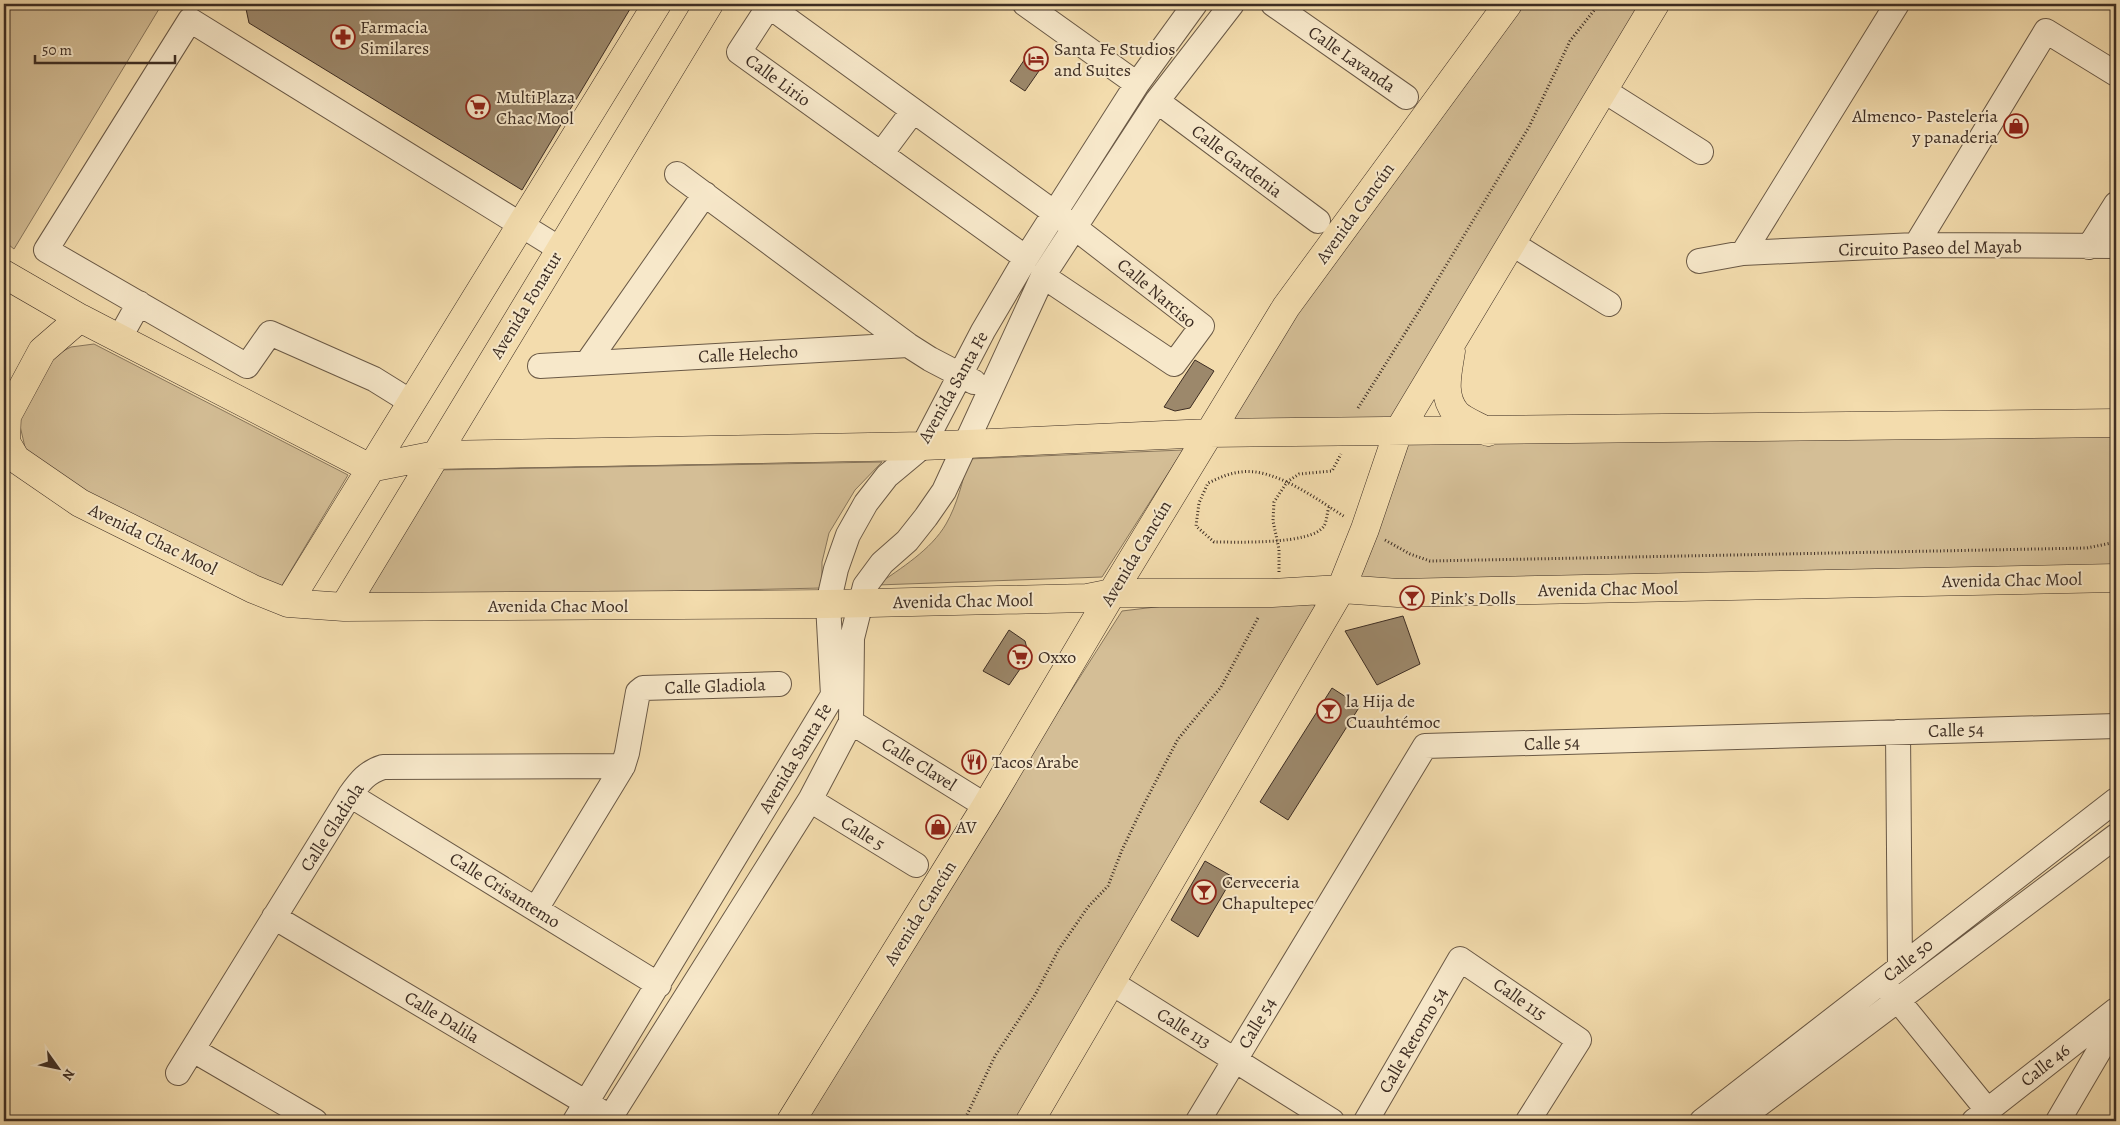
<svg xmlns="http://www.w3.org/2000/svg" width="2120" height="1125" viewBox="0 0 2120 1125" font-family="Alegreya,serif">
	<rect width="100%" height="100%" fill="#f3dcad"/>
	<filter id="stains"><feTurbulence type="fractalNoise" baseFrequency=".004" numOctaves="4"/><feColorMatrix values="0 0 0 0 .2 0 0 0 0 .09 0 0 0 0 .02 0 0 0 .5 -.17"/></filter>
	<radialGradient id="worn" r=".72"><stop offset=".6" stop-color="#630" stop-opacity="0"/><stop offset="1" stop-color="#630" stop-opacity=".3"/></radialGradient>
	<path fill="#d4be96" stroke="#88765c" d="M 4,4 L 162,4 L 14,249 L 4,241 Z
		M 1508,4 L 1655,4 L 1392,425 L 1232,420 L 1337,237 Z
		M 94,344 L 348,475 L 281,587 L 89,498 L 27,456 L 18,417 L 49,358 L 71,347 Z
		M 2116,424 L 2116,576 L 1359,583 L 1365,529 L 1403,440 Z
		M 1183,450 L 1102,577 L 877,585 C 901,568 931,550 946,524 C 957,505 963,481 968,459 Z
		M 882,462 L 855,490 L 829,533 L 822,562 L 822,588 L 375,598 L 366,588 L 436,470 Z
		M 1272,593 L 1318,606 L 1016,1121 L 797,1121 L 1122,611 Z"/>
	<path fill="#9c886b" stroke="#3d2d23" d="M 245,4 L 633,4 L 522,190 L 249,23 Z
		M 1033,47 L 1048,58 L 1025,91 L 1010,81 Z
		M 1195,360 L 1214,371 L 1190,408 L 1175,411 L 1164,407 Z
		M 1403,616 L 1420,664 L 1377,685 L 1345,631 Z
		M 1009,630 L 1025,641 L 1029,656 L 1009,685 L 983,671 Z
		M 1332,688 L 1360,706 L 1288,820 L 1260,802 Z
		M 1205,861 L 1233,877 L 1198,937 L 1171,920 Z"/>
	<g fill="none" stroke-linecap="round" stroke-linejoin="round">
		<g stroke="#6a5946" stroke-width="26">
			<path id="minor" d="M 1025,4 L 1137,84
				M 1273,4 L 1406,97
				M 1603,90 L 1701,152
				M 1157,101 L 1318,221
				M 881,154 L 913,111
				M 677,174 L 908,345 L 930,359 L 974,382
				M 1511,243 L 1609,304
				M 1916,245 L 2046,31 L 2116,74
				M 2089,247 L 2116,204
				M 1743,253 L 1897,4
				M 1026,258 L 739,52 L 769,6 L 1074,227 L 1202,326 L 1174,364 L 1043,276
				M 1699,261 L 1743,253 L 1916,245 L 2116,246
				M 119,339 L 139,303
				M 587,363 L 705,194
				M 540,366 L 908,345
				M 411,402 L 374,379 L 270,333 L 247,366 L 46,250 L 190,20 L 560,249
				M 851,722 L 986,806
				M 1898,732 L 1900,967
				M 350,795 L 659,985
				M 810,800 L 916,865
				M 536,909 L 623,766 L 627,753 L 638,692 L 643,688 L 779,684
				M 274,917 L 600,1111
				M 1112,983 L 1332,1121
				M 1888,988 L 1988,1111
				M 193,1050 L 315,1121
				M 178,1073 L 350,795 C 360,781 367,772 383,767 L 623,766
				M 575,1121 L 833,695 L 828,604 L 836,569 L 848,535 L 866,503 L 887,476 L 923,446 L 983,331 L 1026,258 L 1137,84 L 1195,4
				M 608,1121 L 810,800 L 851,722 L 852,638 L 865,586 L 882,563 L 907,541 L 926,517 L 944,491 L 1043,276 L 1157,101 L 1232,4
				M 1198,1121 L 1425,746 L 2116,726
				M 1366,1121 L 1460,959 L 1579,1040 L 1528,1121
				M 1702,1121 L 2116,800
				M 1737,1121 L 2116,836
				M 1974,1121 L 2116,1010
				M 2058,1121 L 2116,1022"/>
		</g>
		<g stroke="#3d2d23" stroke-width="29">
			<path id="major" d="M 4,274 L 80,318 L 370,468 L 436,455 L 923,446 L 1209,433 L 2116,423
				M 80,318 L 42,351 L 7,416 L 6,442 L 16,459 L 80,503 L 253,589 L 288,603 L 344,607 L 828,604 L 1087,598 L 1112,593 L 1272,593 L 1341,589 L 1398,593 L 2116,578
				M 1451,351 C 1448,372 1441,395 1456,413 C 1463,421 1479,426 1488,432
				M 288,603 L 657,4
				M 344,607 L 709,4
				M 791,1121 L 986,806 L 1112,593 L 1286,307 L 1508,4
				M 1030,1121 L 1341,589 L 1365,529 L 1398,432 L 1655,4"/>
		</g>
		<path stroke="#3d2d23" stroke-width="3" stroke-dasharray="1 2.5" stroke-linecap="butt" d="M 1358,408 L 1417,314 L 1529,127 L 1570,41 L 1599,4
			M 1329,507 C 1327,512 1327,521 1324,526 C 1312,545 1237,542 1214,542 L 1196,526 L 1199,503 L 1208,483 C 1219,478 1229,473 1241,472 C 1274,467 1318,500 1345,517
			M 1385,540 L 1410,554 L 1430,561 L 2087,548 L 2116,542
			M 1279,572 L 1279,549 L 1273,521 L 1274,502 L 1287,482 L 1299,474 L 1332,471 L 1341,454
			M 964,1121 L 995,1056 L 1035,995 L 1059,949 L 1088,907 L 1108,886 L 1122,850 L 1144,804 L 1178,739 L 1221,687 L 1259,616"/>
		<use href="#minor" stroke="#f7e8ca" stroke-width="24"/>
		<use href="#major" stroke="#f3dcad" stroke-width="28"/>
	</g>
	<defs>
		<g id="pharmacy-ring" transform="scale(1.25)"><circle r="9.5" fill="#f7e8ca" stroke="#8f2418" stroke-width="1.5"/><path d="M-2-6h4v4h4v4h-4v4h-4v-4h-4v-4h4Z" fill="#8f2418"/></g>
		<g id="hotel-ring" transform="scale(1.25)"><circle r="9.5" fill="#f7e8ca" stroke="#8f2418" stroke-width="1.5"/><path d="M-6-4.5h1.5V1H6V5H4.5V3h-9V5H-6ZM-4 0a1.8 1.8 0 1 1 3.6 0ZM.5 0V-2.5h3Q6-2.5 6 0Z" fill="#8f2418"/></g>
		<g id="supermarket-ring" transform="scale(1.25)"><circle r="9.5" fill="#f7e8ca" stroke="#8f2418" stroke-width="1.5"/><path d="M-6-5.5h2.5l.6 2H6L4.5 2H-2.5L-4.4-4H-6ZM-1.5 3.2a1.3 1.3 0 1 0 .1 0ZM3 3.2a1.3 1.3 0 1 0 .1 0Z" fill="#8f2418"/></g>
		<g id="shop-ring" transform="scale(1.25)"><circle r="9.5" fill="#f7e8ca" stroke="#8f2418" stroke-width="1.5"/><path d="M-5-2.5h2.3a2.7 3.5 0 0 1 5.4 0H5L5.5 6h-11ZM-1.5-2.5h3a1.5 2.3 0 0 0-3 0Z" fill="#8f2418"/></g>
		<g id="bar-ring" transform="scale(1.25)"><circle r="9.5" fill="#f7e8ca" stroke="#8f2418" stroke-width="1.5"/><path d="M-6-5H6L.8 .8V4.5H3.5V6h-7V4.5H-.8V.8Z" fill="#8f2418"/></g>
		<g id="restaurant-ring" transform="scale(1.25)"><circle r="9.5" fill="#f7e8ca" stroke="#8f2418" stroke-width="1.5"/><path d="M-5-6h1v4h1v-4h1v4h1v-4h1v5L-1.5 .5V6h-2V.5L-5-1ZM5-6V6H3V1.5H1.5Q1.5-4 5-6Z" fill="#8f2418"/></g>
	</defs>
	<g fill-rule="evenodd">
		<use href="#pharmacy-ring" x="343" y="37"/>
		<use href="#hotel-ring" x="1036" y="59"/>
		<use href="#supermarket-ring" x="478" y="107"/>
		<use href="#shop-ring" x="2016" y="126"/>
		<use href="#bar-ring" x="1412" y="598"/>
		<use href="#supermarket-ring" x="1020" y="657"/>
		<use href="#bar-ring" x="1329" y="711"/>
		<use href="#restaurant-ring" x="974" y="762"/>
		<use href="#shop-ring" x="938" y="827"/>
		<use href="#bar-ring" x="1204" y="892"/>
	</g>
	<g text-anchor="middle" stroke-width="4" stroke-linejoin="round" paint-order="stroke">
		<g font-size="18" fill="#3d2d23" stroke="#f7e8ca" text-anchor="start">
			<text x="360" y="33">Farmacia<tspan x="360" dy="21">Similares</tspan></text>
			<text x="1054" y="55">Santa Fe Studios<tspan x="1054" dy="21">and Suites</tspan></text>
			<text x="496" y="103">MultiPlaza<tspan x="496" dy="21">Chac Mool</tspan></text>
			<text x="1998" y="122" text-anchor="end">Almenco- Pasteleria<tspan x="1998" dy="21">y panaderia</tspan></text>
			<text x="1430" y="604">Pink’s Dolls</text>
			<text x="1038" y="663">Oxxo</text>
			<text x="1346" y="707">la Hija de<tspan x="1346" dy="21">Cuauhtémoc</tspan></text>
			<text x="992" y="768">Tacos Arabe</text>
			<text x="956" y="833">AV</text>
			<text x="1222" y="888">Cerveceria<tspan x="1222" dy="21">Chapultepec</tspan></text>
		</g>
		<g font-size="18" fill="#3d2d23" stroke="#f7e8ca">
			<text transform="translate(1352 59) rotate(35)" y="6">Calle Lavanda</text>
			<text transform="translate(778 80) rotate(36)" y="6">Calle Lirio</text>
			<text transform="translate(1237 161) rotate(37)" y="6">Calle Gardenia</text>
			<text transform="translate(1355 213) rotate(-54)" y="6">Avenida Cancún</text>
			<text transform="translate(1930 248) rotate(-1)" y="6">Circuito Paseo del Mayab</text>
			<text transform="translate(1157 293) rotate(40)" y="6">Calle Narciso</text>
			<text transform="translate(526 305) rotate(-59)" y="6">Avenida Fonatur</text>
			<text transform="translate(748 354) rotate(-3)" y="6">Calle Helecho</text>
			<text transform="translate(953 387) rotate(-61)" y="6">Avenida Santa Fe</text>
			<text transform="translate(153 539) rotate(26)" y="6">Avenida Chac Mool</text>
			<text transform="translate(1136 553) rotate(-59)" y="6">Avenida Cancún</text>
			<text transform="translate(2012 580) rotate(-1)" y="6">Avenida Chac Mool</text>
			<text transform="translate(1608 589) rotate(-1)" y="6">Avenida Chac Mool</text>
			<text transform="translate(963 601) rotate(-1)" y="6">Avenida Chac Mool</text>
			<text x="558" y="612">Avenida Chac Mool</text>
			<text transform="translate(715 686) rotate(-2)" y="6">Calle Gladiola</text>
			<text transform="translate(1956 730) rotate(-2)" y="6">Calle 54</text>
			<text transform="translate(1552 743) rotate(-2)" y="6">Calle 54</text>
			<text transform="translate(795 758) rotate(-59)" y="6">Avenida Santa Fe</text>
			<text transform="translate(919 764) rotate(32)" y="6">Calle Clavel</text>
			<text transform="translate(332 827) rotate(-57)" y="6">Calle Gladiola</text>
			<text transform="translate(863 833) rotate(32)" y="6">Calle 5</text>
			<text transform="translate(505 890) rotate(32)" y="6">Calle Crisantemo</text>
			<text transform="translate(920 913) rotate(-58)" y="6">Avenida Cancún</text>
			<text transform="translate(1908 960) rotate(-38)" y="6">Calle 50</text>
			<text transform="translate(1520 999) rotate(35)" y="6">Calle 115</text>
			<text transform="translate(442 1017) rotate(31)" y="6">Calle Dalila</text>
			<text transform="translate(1257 1023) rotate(-59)" y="6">Calle 54</text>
			<text transform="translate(1184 1028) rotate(32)" y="6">Calle 113</text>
			<text transform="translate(1413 1040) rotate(-60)" y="6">Calle Retorno 54</text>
			<text transform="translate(2045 1065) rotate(-38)" y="6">Calle 46</text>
		</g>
	</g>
	<rect width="2120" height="1125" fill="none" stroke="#f3dcad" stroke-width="20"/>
	<rect x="5" y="5" width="2110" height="1115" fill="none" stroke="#3d2d23" stroke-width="2.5"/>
	<rect x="10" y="10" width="2100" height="1105" fill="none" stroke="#3d2d23"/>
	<g transform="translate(58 1068) rotate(123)" stroke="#f7e8ca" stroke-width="4" paint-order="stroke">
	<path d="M0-4L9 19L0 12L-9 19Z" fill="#3d2d23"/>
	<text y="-8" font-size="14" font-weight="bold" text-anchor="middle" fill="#3d2d23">N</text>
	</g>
	<path d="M35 55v8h140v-8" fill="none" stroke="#3d2d23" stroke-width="2.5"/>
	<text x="42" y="55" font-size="15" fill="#3d2d23" stroke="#f7e8ca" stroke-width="4" paint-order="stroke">50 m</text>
	<rect width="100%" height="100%" filter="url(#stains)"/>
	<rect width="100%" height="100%" fill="url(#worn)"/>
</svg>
